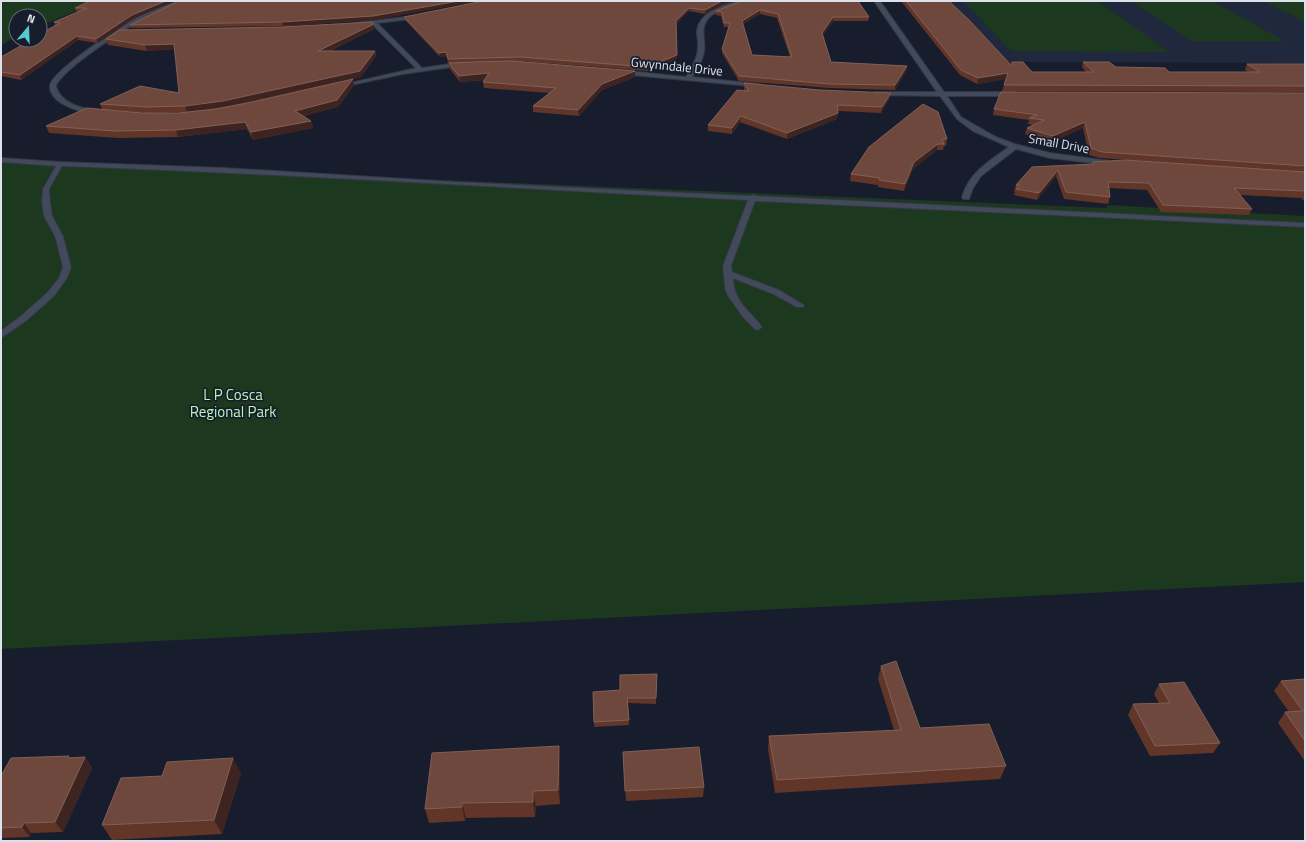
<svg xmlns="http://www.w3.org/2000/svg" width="1306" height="842" viewBox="0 0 1306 842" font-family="'Titillium Web',sans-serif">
	<rect width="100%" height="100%" fill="#171d2c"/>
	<path fill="#1f283c" d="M 949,1 L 1263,1 L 1305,22 L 1305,63 L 1007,62 Z"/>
	<path fill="#1c391f" d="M 1,1 L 101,1 L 40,26 L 40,16 L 16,16 L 16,36 L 1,46 Z
		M 963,1 L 1098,1 L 1169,52 L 1011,51 Z
		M 1131,1 L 1212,1 L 1285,41 L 1192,41 Z
		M 1263,1 L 1305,1 L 1305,22 Z
		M 1,158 L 345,176 L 1107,208 L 1107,205 L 1305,216 L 1305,582 L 1,649 Z"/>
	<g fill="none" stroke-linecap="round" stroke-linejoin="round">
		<g stroke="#333743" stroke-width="2">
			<path id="service" d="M 1,158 L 60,162 L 224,168 L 456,182 L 750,196 L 753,195 L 756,196 L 1305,223 L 1305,227 L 755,201 L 731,266 L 732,272 L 779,290 L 804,305 L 803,307 L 797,307 L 773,294 L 733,278 C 734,303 749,309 762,327 L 758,330 L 755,329 L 743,317 L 728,296 L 725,288 L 723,266 L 748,200 C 520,189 291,174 62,166 L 49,189 L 50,202 L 52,216 L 63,236 L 71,267 L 67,278 L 54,296 L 27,320 L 1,338 L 1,331 L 21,316 L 48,292 L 59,278 L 63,267 L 55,236 L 44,216 L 42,202 L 43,189 L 56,166 L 1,162 Z"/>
		</g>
		<g stroke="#333743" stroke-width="2">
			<path id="minor" d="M 178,1 L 186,1 C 175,8 160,11 149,16 C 130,25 62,69 56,86 C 61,106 86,108 102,112 L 102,114 C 91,116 71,109 61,103 C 56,100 49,93 50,86 C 51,71 123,25 138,17 C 151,10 165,6 178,1 Z
				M 738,1 L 747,1 C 736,7 723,8 712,15 C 698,26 706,37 704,52 C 702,62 697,70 692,77 L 759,84 L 761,85 L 761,87 L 620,74 L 617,72 L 620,70 L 686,77 C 693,66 699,56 698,42 C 698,38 696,34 697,30 C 700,12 723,5 738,1 Z
				M 874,1 L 880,1 L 944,92 L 1015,92 L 1018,94 L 1015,96 L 947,96 L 961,117 L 996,137 L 1015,144 L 1050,153 L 1110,161 L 1114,163 L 1110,165 L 1050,158 L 1016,149 L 981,176 L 973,188 L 969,199 L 963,199 L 962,197 C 969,173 989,161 1009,147 L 973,131 L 957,119 L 940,96 L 873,95 L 872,94 L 875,92 L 937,92 Z
				M 422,15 L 420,18 L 377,23 L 422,68 L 464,62 L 466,63 L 466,65 L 403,74 L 337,88 L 337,86 L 416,68 L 372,24 L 357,26 L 355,23 Z"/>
		</g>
		<use href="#service" fill="#41495a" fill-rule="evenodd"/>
		<use href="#minor" fill="#41495a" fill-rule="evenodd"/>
	</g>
	<path fill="#613628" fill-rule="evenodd" d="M 90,1 L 175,1 L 133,19 L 98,43 L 78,40 L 21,80 L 1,76 L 1,57 L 55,26 L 54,22 L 79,12 L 76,11 L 75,8 Z
		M 483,1 L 738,1 L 724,4 L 705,14 L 689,11 L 676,24 L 677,59 L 648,71 L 520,61 L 514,62 L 635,71 L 635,77 L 602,90 L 579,116 L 533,112 L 533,106 L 549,93 L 484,88 L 483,82 L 485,80 L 460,82 L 450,69 L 449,63 L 458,63 L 448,63 L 447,57 L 440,57 L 405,20 L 404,17 Z
		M 742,1 L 869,17 L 868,21 L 833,21 L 823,35 L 831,62 L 907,66 L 906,71 L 895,90 L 829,88 L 739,81 L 722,53 L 722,49 L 729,27 L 724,27 L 721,16 L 716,15 L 716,11 ZM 760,14 L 777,18 L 790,57 L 752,55 L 743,24 Z
		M 901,1 L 949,1 L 1011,65 L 1032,72 L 1086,72 L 1082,67 L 1083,62 L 1116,67 L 1169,72 L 1248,72 L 1245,70 L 1247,64 L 1305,64 L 1305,92 L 1002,91 L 1006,79 L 977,84 L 960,75 Z
		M 374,20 L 283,26 L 131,28 L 130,25 Z
		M 374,29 L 330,51 L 375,51 L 376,56 L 361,77 L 227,107 L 354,85 L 338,107 L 304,116 L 311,121 L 313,128 L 253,140 L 247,129 L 178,137 L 118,138 L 49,133 L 46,126 L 102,109 L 100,104 L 179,93 L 175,49 L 147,51 L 108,45 L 106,39 ZM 109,110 L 148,113 L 142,113 ZM 185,112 L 179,113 L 148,113 Z
		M 744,83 L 890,98 L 881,113 L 838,111 L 837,119 L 787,139 L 740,122 L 732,134 L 708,131 L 708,125 L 745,91 L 744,89 Z
		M 1305,93 L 1305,200 L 1303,200 L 1301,198 L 1240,195 L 1252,209 L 1249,215 L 1161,212 L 1147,190 L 1109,188 L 1110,197 L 1108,204 L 1064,199 L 1056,176 L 1037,200 L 1014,195 L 1015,192 L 1014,191 L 1016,185 L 1032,167 L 1093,164 L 1093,162 L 1158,162 L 1100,158 L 1089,155 L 1083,128 L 1052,142 L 1025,134 L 1027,128 L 1033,125 L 1028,124 L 1029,120 L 993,115 L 994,109 Z
		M 923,104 L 947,139 L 946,146 L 944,146 L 943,150 L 937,150 L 913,169 L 904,191 L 878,187 L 878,185 L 850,181 L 851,174 Z
		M 881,666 L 920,728 L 1006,766 L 1000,779 L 775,793 L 768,749 L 769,736 L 894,730 L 878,679 Z
		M 657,674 L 656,704 L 628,703 L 629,725 L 594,727 L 593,692 L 620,690 Z
		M 1305,679 L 1305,760 L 1304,760 L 1278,723 L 1285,712 L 1289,712 L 1274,691 L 1281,681 Z
		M 1159,684 L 1220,743 L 1213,753 L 1150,756 L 1128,715 L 1133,704 L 1159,703 L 1154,694 Z
		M 623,752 L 704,787 L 703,797 L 626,801 Z
		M 85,757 L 92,768 L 63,832 L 31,833 L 30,837 L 1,838 L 1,776 L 70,758 Z
		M 560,761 L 560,804 L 536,806 L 535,817 L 466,818 L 465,821 L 429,823 L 425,809 Z
		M 241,773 L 222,834 L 112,840 L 102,825 L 162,776 Z"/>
	<path fill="#3e2421" d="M 166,1 L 175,1 L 133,19 L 98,43 L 96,39 L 132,15 Z
		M 459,1 L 480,1 L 374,20 L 283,26 L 282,22 Z
		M 722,1 L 738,1 L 724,4 L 705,14 L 705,10 Z
		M 689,8 L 689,11 L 676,24 L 676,21 Z
		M 760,10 L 760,14 L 741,25 L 742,21 Z
		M 833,17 L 833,21 L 822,37 L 822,33 Z
		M 374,24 L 374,29 L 319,56 L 318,51 Z
		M 77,36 L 78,40 L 21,80 L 20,75 Z
		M 174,44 L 176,49 L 147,51 L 145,45 Z
		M 375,51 L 376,56 L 361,77 L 225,107 L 187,112 L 185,106 Z
		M 446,52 L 447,57 L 440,57 L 439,53 Z
		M 677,55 L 677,59 L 648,71 L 648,67 Z
		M 907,66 L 906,71 L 895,90 L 895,85 Z
		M 635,71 L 635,77 L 602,90 L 579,116 L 578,110 L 602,84 Z
		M 489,73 L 490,79 L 460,82 L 459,76 Z
		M 1008,73 L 1007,79 L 977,84 L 978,78 Z
		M 353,79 L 354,85 L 338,107 L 297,118 L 295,111 Z
		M 891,93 L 890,98 L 881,113 L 882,107 Z
		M 838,113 L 837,119 L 787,139 L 787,133 Z
		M 741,116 L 740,122 L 732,134 L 732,128 Z
		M 311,121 L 313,128 L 253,140 L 251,132 Z
		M 245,122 L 247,129 L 178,137 L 176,130 Z
		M 1085,122 L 1083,128 L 1052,142 L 1053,136 Z
		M 938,144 L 937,150 L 913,169 L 904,191 L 905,184 L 914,162 Z
		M 1058,170 L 1056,176 L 1037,200 L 1039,193 Z
		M 559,746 L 560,761 L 560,804 L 558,790 Z
		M 85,757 L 92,768 L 63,832 L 55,822 Z
		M 233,758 L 241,773 L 222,834 L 214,820 Z
		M 533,791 L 536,806 L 535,817 L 533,802 Z
		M 462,803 L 466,818 L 465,821 L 462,807 Z
		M 24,823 L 31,833 L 30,837 L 22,827 Z"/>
	<path fill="#6e483d" stroke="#806058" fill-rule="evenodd" d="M 90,1 L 166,1 L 132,15 L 96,39 L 77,36 L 20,75 L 1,72 L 1,57 L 31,40 L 40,40 L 40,34 L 60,23 L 54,22 L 87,8 L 75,8 Z
		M 179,1 L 459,1 L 373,16 L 282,22 L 130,25 Z
		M 483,1 L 722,1 L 705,10 L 689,8 L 676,21 L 677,55 L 648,67 L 520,57 L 448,59 L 446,52 L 439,53 L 404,17 Z
		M 742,1 L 858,1 L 869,17 L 833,17 L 822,33 L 831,62 L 907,66 L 895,85 L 830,84 L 739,76 L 722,49 L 730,23 L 724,23 L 722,12 L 716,11 ZM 760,10 L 778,14 L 792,57 L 752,55 L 742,21 Z
		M 906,1 L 949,1 L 970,21 L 1011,65 L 1012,62 L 1023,62 L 1032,72 L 1094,72 L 1083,62 L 1109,62 L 1116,67 L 1165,68 L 1169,72 L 1260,72 L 1247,64 L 1305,64 L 1305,86 L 1004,85 L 1008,73 L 978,78 L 961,70 Z
		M 372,22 L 374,24 L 318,51 L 375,51 L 360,71 L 223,101 L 185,106 L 146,107 L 100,104 L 140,86 L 179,93 L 174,44 L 145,45 L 106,39 L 120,30 L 282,27 Z
		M 512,61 L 635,71 L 602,84 L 578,110 L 533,106 L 556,88 L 483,82 L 489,73 L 459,76 L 449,63 L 474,62 Z
		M 353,79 L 337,100 L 295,111 L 311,121 L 251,132 L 245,122 L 176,130 L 115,131 L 46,126 L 87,108 L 142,113 L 179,113 L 216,109 L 252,102 Z
		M 744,83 L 820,90 L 891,93 L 882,107 L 837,105 L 838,113 L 787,133 L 741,116 L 732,128 L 708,125 L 737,90 L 749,91 Z
		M 1001,92 L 1305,93 L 1305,166 L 1102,152 L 1091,148 L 1085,122 L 1053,136 L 1027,128 L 1044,120 L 1029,118 L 1037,115 L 994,109 Z
		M 923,104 L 938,112 L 947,139 L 942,139 L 944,144 L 938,144 L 914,162 L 905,184 L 879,180 L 880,178 L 851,174 L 869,147 Z
		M 1125,160 L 1305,172 L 1305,192 L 1304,191 L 1234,188 L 1252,209 L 1163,205 L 1149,183 L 1108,182 L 1110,197 L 1066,192 L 1058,170 L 1039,193 L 1016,189 L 1019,185 L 1016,185 L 1032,167 L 1094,164 L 1093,162 Z
		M 896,661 L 920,728 L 989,724 L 1006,766 L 777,780 L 769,736 L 901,730 L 881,666 Z
		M 657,674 L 656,698 L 627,698 L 629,720 L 594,722 L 593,692 L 620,690 L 620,675 Z
		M 1305,679 L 1305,741 L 1285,712 L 1303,711 L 1281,681 Z
		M 1184,682 L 1220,743 L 1155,746 L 1133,704 L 1170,703 L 1159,684 Z
		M 559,746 L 558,790 L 533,791 L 533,802 L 462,803 L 462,807 L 425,809 L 432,753 Z
		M 699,747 L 704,787 L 625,791 L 623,752 Z
		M 69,756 L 68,758 L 85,757 L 55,822 L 24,823 L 22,827 L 1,828 L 1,776 L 11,758 Z
		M 233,758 L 214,820 L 102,825 L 121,778 L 162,776 L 167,762 Z"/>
	<g text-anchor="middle" stroke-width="3.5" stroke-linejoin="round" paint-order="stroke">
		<g font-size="13" fill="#dce1eb" stroke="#171d2c">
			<text transform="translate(677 66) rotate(6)" y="5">Gwynndale Drive</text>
			<text transform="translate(1059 143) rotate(10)" y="5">Small Drive</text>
		</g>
		<g font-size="15" fill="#b6f5b8" stroke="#171d2c">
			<text x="233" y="400">L P Cosca<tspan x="233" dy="17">Regional Park</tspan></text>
		</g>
	</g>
	<rect width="1306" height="842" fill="none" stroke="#dce1eb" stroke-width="4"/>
	<g transform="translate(28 28) rotate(19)"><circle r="19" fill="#171d2c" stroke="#666b78"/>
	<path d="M0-3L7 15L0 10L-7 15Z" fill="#52cdcc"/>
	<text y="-6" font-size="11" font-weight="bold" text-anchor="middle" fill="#dce1eb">N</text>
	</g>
</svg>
